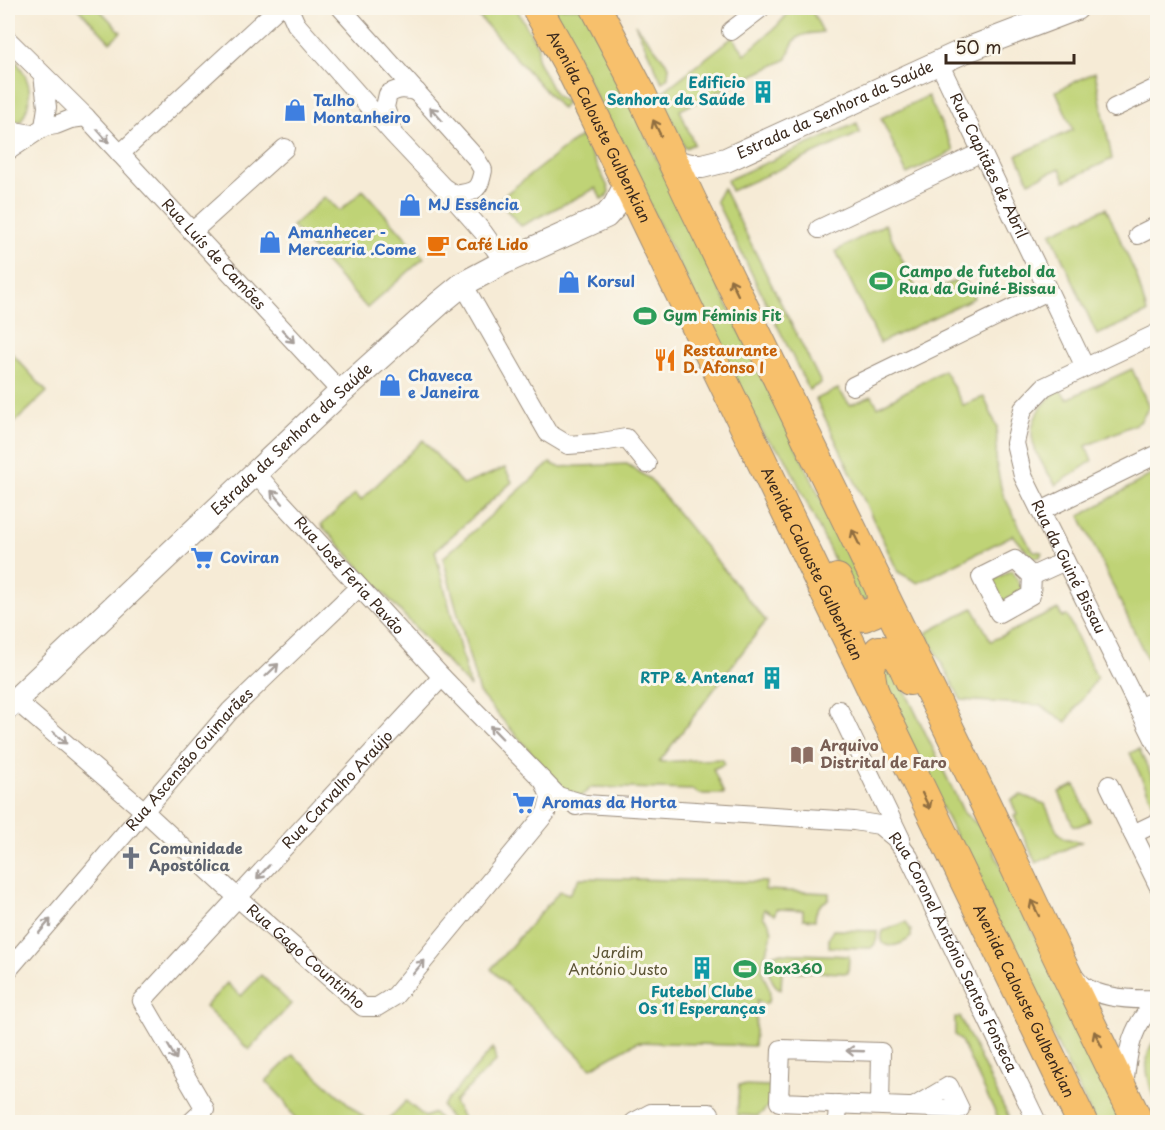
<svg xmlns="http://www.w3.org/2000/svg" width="1165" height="1130" viewBox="0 0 1165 1130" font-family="'Playpen Sans',sans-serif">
	<rect width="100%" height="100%" fill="#fbf7ec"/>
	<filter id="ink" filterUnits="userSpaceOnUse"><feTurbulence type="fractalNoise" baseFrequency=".0167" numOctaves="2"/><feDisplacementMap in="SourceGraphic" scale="12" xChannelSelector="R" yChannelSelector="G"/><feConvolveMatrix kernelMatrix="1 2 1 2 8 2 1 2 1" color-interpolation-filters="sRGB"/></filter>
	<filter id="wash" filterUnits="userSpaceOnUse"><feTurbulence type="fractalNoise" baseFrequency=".008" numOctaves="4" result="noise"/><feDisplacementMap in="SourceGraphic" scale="24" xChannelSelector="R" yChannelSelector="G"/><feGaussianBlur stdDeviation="1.35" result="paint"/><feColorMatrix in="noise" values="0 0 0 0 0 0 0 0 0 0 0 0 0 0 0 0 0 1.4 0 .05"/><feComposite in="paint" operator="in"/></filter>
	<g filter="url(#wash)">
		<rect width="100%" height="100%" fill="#f6ebd6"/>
		<path fill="#bfd376" stroke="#7d7e4a" stroke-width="1.5" d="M 78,8 L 98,8 L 121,32 L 110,42 Z
			M 474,8 L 516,8 L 538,47 L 537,59 L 556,96 L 567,102 L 562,109 L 472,9 Z
			M 552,8 L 584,8 L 869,598 L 862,601 L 851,595 L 784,455 L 764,436 Z
			M 793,8 L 816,8 L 812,11 L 823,32 C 798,35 794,34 787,59 L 680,110 L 694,144 L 685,148 L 660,94 L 733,37 L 745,54 L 777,26 Z
			M 635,24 L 669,66 L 668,77 L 662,82 Z
			M 8,53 C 29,73 37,94 21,121 L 12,121 L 8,119 Z
			M 1095,72 L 1112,159 L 1065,181 L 1060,168 L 1029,182 L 1017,155 L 1073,130 L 1056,91 Z
			M 928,96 L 954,151 L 907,174 L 881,118 Z
			M 857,123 L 860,133 L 731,191 L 727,180 Z
			M 582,136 L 608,187 L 609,192 L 606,197 L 601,199 L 596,188 L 521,226 L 498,200 L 575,140 Z
			M 723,188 L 821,383 L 809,390 L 716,201 Z
			M 363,190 L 424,258 L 367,308 L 292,226 L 325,197 L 340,211 Z
			M 1106,208 L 1137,277 L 1147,313 L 1097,335 L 1051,233 Z
			M 885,224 L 920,297 L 964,277 L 974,298 L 880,343 L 836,251 Z
			M 8,349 L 47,392 L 13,424 L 8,417 Z
			M 1132,369 L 1149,407 L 1140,422 L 1086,446 L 1092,461 L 1056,485 C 1029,445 1018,425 1059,389 L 1067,399 Z
			M 944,370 L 963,405 L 984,397 L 997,427 L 996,463 L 1002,492 L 1029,545 L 1034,551 L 1042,552 L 1040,557 L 1032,557 L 1013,535 L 918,583 L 898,572 L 816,399 L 838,389 L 850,405 L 872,396 L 878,407 Z
			M 423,440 L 463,485 L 505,468 L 512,482 L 435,551 L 470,687 L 321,525 L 355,494 L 361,500 Z
			M 550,463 L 559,467 L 627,464 L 650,479 L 766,621 L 659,762 L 722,759 L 725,764 L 713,769 L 724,794 L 699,794 L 693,790 L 592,787 L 581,796 L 564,790 L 479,693 L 443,558 Z
			M 1157,471 L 1157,680 L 1080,516 Z
			M 1012,570 L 1023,591 L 1002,602 L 991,581 Z
			M 973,608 L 991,641 L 1058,609 L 1062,617 L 1067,616 L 1097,678 L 1066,722 L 1040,705 L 961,700 L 926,633 Z
			M 883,664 L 896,672 L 964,813 L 983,829 L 1125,1122 L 1095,1122 L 880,680 Z
			M 1139,749 L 1157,788 L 1157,811 L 1130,753 Z
			M 1075,785 L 1090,821 L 1078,826 L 1074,826 L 1072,823 L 1059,792 Z
			M 1021,795 L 1045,804 L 1057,831 L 1064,838 L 1081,842 L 1036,863 L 1014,816 L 1017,815 L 1011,800 Z
			M 580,878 L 766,882 L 765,890 L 829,893 L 829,899 C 820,904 815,909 815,920 L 803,919 L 803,910 L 776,909 L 775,915 L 764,909 L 763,917 C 782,930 764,950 762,965 C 760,980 773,982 769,1001 L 765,1004 L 757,1000 L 754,1046 L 637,1042 L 591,1068 L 491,969 L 560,891 L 569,894 Z
			M 906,922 L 911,931 L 911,937 C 902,946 875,953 883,931 Z
			M 833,930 L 877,931 C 877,939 877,943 871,948 L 829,947 L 829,938 Z
			M 778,953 L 849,956 L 848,973 L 782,971 L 781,989 C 780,988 778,988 777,987 C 771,982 765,964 769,958 C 772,954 775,954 778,953 Z
			M 261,975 L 291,1004 L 249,1050 L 205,1007 L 227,983 L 241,996 Z
			M 960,1017 L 1011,1122 L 1000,1122 L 961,1041 L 955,1035 L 955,1018 Z
			M 1154,1041 L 1157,1050 L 1157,1098 L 1154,1099 C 1148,1080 1141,1059 1154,1041 Z
			M 493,1048 L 496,1061 L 454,1102 L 465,1122 L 452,1122 L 442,1106 Z
			M 293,1055 L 369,1122 L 297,1122 L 283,1099 L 266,1081 Z
			M 739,1085 L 771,1086 C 771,1101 770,1107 758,1116 L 737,1115 Z
			M 406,1101 L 425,1117 L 434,1113 L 442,1122 L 386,1122 Z"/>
	</g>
	<g filter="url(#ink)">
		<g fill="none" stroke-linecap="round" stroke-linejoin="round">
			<g stroke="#988a7a" stroke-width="20">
				<g id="minor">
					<path d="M 291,8 L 291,13 L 296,24 L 393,134 L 443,187 L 455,195 C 476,192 479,190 483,170 L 475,157 L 341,8"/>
					<path d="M 731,31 L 761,8"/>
					<path id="s1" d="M 8,40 L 86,117 L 341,392"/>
					<path id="s2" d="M 939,63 L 1085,367"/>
					<path d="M 43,75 L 47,107 L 44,127"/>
					<path d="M 1114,108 L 1158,87"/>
					<path d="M 392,129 L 385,107 L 388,94 C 399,88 405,88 417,92"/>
					<path d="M 8,130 L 32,134"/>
					<path d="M 8,151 L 44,127 L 56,125 L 71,119 L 86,117"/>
					<path d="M 120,154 L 278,8"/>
					<path d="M 446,190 L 483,232 L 504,262"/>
					<path d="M 819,229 L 982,152"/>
					<path d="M 192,232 L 285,148"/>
					<path d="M 1138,235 L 1158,225"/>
					<path d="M 463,284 L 548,433 L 568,445 L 596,443 L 626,438 L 647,464"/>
					<path id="s3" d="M 1158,333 L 1044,387 L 1023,409 L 1015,443 L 1023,476 L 1158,747"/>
					<path d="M 853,386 L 1048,291"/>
					<path id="s4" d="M 255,472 L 274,494 L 442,677"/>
					<path d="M 1041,511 L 1158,454"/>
					<path d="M 1032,576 L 1031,595 L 999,613 L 981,577 L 1015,560 L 1032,576 L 1065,561"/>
					<path id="s5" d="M 15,700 L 143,810 L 238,898 L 363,1007 L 377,1007 L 395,996 L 546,813 L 550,797 L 544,782"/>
					<path d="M 1138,708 L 1158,699"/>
					<path d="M 839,710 L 901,839"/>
					<path d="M 1109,785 L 1158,885"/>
					<path id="s6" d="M 576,806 L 585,804 L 854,821 L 879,825 L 895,838 L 909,857 L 1037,1122"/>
					<path d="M 1133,834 L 1158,822"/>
					<path id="s7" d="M 8,970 L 230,711 L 359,587"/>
					<path d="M 1073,975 C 1076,979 1079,983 1083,986 C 1103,999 1134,1000 1158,999"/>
					<path d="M 1124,1087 C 1128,1050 1130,1027 1158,1000"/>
					<path d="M 880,1106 L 881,1052 L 781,1049 L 779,1102 L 960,1109 L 949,1086 L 915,1106"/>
					<path id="s8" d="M 191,1122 L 205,1109 L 142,1001 L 442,677 L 558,796 L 585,804"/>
					<path d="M 634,1122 L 651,1113 L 710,1113"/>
					<path d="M 837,1122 L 838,1104"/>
				</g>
			</g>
			<g stroke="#988a7a" stroke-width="26">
				<g id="tertiary">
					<path id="s9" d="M 673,162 L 691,166 L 702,166 L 726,160 L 964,51 L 1076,8"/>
					<path id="s10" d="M 8,707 L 341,392 L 441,302 L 463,284 L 504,262 L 606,216 L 615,206 L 627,183"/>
				</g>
			</g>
			<g stroke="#988a7a" stroke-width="32">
				<g id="primary">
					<path id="s11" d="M 537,8 L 569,65 L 627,183 L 1082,1122"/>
					<path d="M 596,8 L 639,90 L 691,200 L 985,803 L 1060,961 L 1138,1122"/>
					<path d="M 837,579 L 852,611 L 864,616 C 880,609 884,609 881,591"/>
					<path d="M 873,691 C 870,673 866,666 879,651 C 901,650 902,664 910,680"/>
				</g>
			</g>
			<use href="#minor" stroke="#fff" stroke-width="18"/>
			<use href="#tertiary" stroke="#fff" stroke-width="24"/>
			<use href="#primary" stroke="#f7c06c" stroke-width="30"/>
		</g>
		<defs><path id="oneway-shaft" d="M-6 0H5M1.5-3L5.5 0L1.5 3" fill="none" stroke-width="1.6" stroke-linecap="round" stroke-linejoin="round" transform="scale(1.5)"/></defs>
		<g stroke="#a79f9a">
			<use href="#oneway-shaft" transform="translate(436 114) rotate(-132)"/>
			<use href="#oneway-shaft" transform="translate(103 136) rotate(48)"/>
			<use href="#oneway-shaft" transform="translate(288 336) rotate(47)"/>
			<use href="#oneway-shaft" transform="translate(277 497) rotate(-132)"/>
			<use href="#oneway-shaft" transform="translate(272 670) rotate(-44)"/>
			<use href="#oneway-shaft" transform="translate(496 732) rotate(-134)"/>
			<use href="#oneway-shaft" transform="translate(60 738) rotate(41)"/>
			<use href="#oneway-shaft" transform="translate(263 872) rotate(133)"/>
			<use href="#oneway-shaft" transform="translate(45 926) rotate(-50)"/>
			<use href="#oneway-shaft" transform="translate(419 967) rotate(-50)"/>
			<use href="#oneway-shaft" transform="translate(855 1051) rotate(-178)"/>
			<use href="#oneway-shaft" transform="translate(172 1052) rotate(60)"/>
		</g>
		<g stroke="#906e41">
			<use href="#oneway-shaft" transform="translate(657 128) rotate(-116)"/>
			<use href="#oneway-shaft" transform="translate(734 287) rotate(-116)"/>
			<use href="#oneway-shaft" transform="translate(856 538) rotate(-116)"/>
			<use href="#oneway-shaft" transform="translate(926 801) rotate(64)"/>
			<use href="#oneway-shaft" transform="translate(1035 908) rotate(-116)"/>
			<use href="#oneway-shaft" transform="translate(1098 1039) rotate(-116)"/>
		</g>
	</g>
	<defs>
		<g id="building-bare" transform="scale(1.8)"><path d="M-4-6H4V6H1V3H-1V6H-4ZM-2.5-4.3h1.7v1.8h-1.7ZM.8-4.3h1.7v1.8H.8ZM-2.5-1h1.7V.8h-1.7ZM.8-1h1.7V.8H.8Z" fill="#0f9aa8" stroke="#fbf7ec" stroke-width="2.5" paint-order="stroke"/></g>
		<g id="shop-bare" transform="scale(1.8)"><path d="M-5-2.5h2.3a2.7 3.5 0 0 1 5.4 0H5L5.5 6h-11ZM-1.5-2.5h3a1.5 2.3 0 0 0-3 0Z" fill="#3f7fe0" stroke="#fbf7ec" stroke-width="2.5" paint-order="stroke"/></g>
		<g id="cafe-bare" transform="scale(1.8)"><path d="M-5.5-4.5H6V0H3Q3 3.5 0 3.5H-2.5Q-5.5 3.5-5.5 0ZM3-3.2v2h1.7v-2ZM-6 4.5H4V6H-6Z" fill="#e8710a" stroke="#fbf7ec" stroke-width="2.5" paint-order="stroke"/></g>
		<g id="stadium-bare" transform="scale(1.8)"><path d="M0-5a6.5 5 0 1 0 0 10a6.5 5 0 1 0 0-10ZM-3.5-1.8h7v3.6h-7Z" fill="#2e9e5b" stroke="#fbf7ec" stroke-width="2.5" paint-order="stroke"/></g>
		<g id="restaurant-bare" transform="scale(1.8)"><path d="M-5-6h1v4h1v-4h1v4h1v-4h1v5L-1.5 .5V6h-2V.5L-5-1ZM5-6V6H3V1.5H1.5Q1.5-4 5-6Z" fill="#e8710a" stroke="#fbf7ec" stroke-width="2.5" paint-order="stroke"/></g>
		<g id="supermarket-bare" transform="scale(1.8)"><path d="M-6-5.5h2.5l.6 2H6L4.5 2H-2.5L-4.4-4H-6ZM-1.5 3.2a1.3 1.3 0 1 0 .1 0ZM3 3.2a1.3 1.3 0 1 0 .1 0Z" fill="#3f7fe0" stroke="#fbf7ec" stroke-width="2.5" paint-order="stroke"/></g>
		<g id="library-bare" transform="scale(1.8)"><path d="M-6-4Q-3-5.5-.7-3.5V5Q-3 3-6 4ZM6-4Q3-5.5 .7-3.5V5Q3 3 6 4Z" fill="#8d6e63" stroke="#fbf7ec" stroke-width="2.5" paint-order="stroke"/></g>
		<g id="church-bare" transform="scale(1.8)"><path d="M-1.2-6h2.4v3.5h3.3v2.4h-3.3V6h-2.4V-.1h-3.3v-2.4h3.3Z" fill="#6b7280" stroke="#fbf7ec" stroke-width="2.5" paint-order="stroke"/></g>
	</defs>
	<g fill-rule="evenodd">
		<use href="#building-bare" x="763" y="92"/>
		<use href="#shop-bare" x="295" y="110"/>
		<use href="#shop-bare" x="410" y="205"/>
		<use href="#shop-bare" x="270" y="242"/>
		<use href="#cafe-bare" x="438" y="245"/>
		<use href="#stadium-bare" x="881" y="281"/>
		<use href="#shop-bare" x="569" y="282"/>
		<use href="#stadium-bare" x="645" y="316"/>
		<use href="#restaurant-bare" x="665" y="360"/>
		<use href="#shop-bare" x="390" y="385"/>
		<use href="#supermarket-bare" x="202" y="558"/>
		<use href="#building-bare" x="772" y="678"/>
		<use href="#library-bare" x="802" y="755"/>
		<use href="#supermarket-bare" x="524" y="803"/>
		<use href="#church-bare" x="131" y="858"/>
		<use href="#building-bare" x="702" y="968"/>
		<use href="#stadium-bare" x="745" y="969"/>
	</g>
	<g text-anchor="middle" stroke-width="6" stroke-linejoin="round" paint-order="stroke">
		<g font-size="15" font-weight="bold" fill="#0d838f" stroke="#fbf7ec" text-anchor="end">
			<text x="745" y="88">Edificio<tspan x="745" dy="17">Senhora da Saúde</tspan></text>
			<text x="754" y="683">RTP &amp; Antena1</text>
			<text x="702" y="997" text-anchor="middle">Futebol Clube<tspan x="702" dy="17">Os 11 Esperanças</tspan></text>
		</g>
		<g font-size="15" font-weight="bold" fill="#366cbe" stroke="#fbf7ec" text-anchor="start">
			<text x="313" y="106">Talho<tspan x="313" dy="17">Montanheiro</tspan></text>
			<text x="428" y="210">MJ Essência</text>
			<text x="288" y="238">Amanhecer -<tspan x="288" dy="17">Mercearia .Come</tspan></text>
			<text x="587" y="287">Korsul</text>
			<text x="408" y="381">Chaveca<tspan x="408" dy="17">e Janeira</tspan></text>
			<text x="220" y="563">Coviran</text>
			<text x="542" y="808">Aromas da Horta</text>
		</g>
		<g font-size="15" fill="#3b2a1e" stroke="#fbf7ec">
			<text dy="5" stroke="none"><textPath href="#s9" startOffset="174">Estrada da Senhora da Saúde</textPath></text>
			<text dy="5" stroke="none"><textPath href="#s11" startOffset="134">Avenida Calouste Gulbenkian</textPath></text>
			<text dy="5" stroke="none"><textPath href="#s2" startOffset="114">Rua Capitães de Abril</textPath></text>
			<text dy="5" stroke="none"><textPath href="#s1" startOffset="297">Rua Luís de Camões</textPath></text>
			<text dy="5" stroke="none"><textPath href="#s10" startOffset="390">Estrada da Senhora da Saúde</textPath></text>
			<text dy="5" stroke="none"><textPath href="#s11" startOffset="620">Avenida Calouste Gulbenkian</textPath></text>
			<text dy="5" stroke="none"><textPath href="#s3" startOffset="327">Rua da Guiné Bissau</textPath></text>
			<text dy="5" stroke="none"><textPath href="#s4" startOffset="140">Rua José Feria Pavão</textPath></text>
			<text dy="5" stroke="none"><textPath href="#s7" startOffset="278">Rua Ascensão Guimarães</textPath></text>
			<text dy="5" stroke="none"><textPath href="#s8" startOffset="432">Rua Carvalho Araújo</textPath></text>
			<text dy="5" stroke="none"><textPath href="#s6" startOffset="453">Rua Coronel António Santos Fonseca</textPath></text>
			<text dy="5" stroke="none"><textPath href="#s5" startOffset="388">Rua Gago Countinho</textPath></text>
			<text dy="5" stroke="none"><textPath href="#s11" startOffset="1106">Avenida Calouste Gulbenkian</textPath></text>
		</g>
		<g font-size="15" font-weight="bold" fill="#c56008" stroke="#fbf7ec" text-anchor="start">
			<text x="456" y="250">Café Lido</text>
			<text x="683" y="356">Restaurante<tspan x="683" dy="17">D. Afonso I</tspan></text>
		</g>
		<g font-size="15" font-weight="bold" fill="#27864d" stroke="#fbf7ec" text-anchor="start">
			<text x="899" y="277">Campo de futebol da<tspan x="899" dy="17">Rua da Guiné-Bissau</tspan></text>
			<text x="663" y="321">Gym Féminis Fit</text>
			<text x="763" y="974">Box360</text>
		</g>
		<g font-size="15" font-weight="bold" fill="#785e54" stroke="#fbf7ec" text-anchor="start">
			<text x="820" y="751">Arquivo<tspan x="820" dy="17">Distrital de Faro</tspan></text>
		</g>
		<g font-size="15" font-weight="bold" fill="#5b616d" stroke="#fbf7ec" text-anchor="start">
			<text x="149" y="854">Comunidade<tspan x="149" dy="17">Apostólica</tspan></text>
		</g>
		<g font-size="15" fill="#5c5434" stroke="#fbf7ec">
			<text x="618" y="958">Jardim<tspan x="618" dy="17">António Justo</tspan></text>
		</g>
	</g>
	<rect width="1165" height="1130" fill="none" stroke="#fbf7ec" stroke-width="30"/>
	<path d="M946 54v9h128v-9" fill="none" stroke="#3b2a1e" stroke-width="3"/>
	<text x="955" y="54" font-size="18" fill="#3b2a1e" stroke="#fbf7ec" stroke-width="4.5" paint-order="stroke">50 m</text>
</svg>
